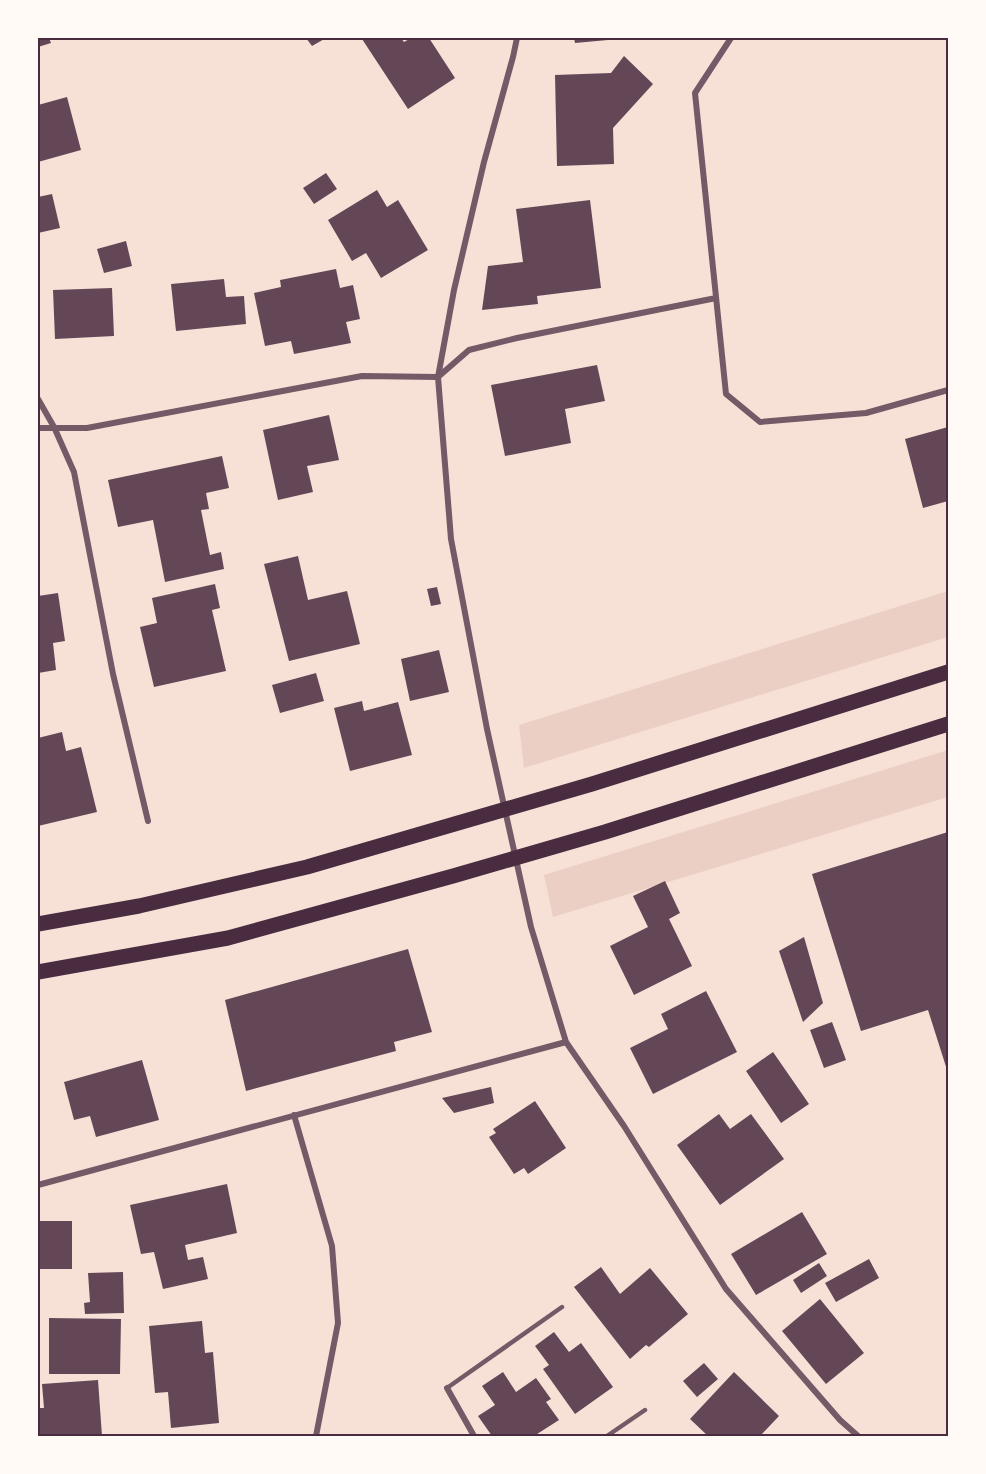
<svg xmlns="http://www.w3.org/2000/svg" width="986" height="1474" viewBox="0 0 986 1474" font-family="Inter,sans-serif">
	<rect width="100%" height="100%" fill="#f7e1d7"/>
	<path fill="#ebcfc5" d="M 948,591 L 948,637 L 524,768 L 519,725 Z
		M 948,750 L 948,797 L 553,917 L 544,875 Z"/>
	<path fill="#644757" d="M 38,38 L 49,38 L 51,43 L 38,47 Z
		M 306,38 L 326,38 L 312,46 Z
		M 364,38 L 401,38 L 404,42 L 411,38 L 429,38 L 455,78 L 408,109 L 362,39 Z
		M 574,38 L 608,38 L 608,40 L 575,43 Z
		M 624,56 L 653,84 L 613,128 L 614,164 L 557,166 L 555,75 L 611,73 Z
		M 67,97 L 81,150 L 38,162 L 38,105 Z
		M 326,173 L 337,189 L 314,204 L 303,188 Z
		M 377,190 L 387,207 L 398,200 L 428,250 L 381,278 L 366,253 L 352,261 L 328,220 Z
		M 52,194 L 60,228 L 38,233 L 38,197 Z
		M 590,200 L 601,288 L 537,296 L 538,304 L 482,310 L 488,266 L 523,262 L 516,209 Z
		M 126,241 L 132,266 L 104,273 L 97,249 Z
		M 336,269 L 340,288 L 353,285 L 360,319 L 346,322 L 351,343 L 294,354 L 291,341 L 265,346 L 254,293 L 281,287 L 280,280 Z
		M 224,279 L 226,297 L 244,296 L 246,324 L 176,331 L 171,284 Z
		M 112,288 L 114,336 L 55,339 L 53,290 Z
		M 597,365 L 605,401 L 565,409 L 571,443 L 505,456 L 491,385 Z
		M 329,415 L 339,460 L 307,466 L 313,492 L 278,500 L 263,430 Z
		M 948,427 L 948,501 L 923,508 L 905,439 Z
		M 222,456 L 229,488 L 206,493 L 209,509 L 201,510 L 210,555 L 221,552 L 224,569 L 165,582 L 153,520 L 118,527 L 108,480 Z
		M 298,556 L 308,600 L 347,591 L 360,644 L 289,661 L 264,564 Z
		M 215,584 L 220,608 L 212,610 L 226,671 L 154,687 L 140,627 L 157,623 L 152,598 Z
		M 437,587 L 441,604 L 431,606 L 427,589 Z
		M 58,593 L 65,641 L 53,643 L 56,670 L 38,673 L 38,596 Z
		M 439,650 L 449,692 L 410,701 L 401,659 Z
		M 316,673 L 324,701 L 280,713 L 272,685 Z
		M 362,701 L 364,711 L 398,702 L 412,755 L 350,771 L 334,708 Z
		M 62,732 L 66,751 L 81,747 L 97,812 L 38,826 L 38,738 Z
		M 948,832 L 948,1073 L 928,1010 L 861,1031 L 812,874 Z
		M 665,881 L 680,913 L 669,919 L 692,966 L 634,995 L 610,946 L 648,927 L 633,896 Z
		M 804,937 L 823,1003 L 803,1022 L 779,951 Z
		M 408,949 L 432,1032 L 394,1042 L 396,1051 L 246,1091 L 225,1000 Z
		M 706,991 L 737,1052 L 653,1094 L 630,1048 L 668,1029 L 661,1014 Z
		M 832,1022 L 846,1060 L 824,1068 L 810,1030 Z
		M 773,1052 L 809,1104 L 781,1123 L 746,1071 Z
		M 142,1060 L 159,1120 L 96,1137 L 90,1116 L 74,1120 L 64,1082 Z
		M 491,1087 L 494,1103 L 454,1113 L 442,1098 Z
		M 535,1101 L 566,1148 L 528,1174 L 524,1168 L 514,1174 L 489,1137 L 496,1133 L 493,1129 Z
		M 719,1114 L 730,1129 L 751,1114 L 784,1159 L 720,1205 L 677,1145 Z
		M 227,1184 L 237,1233 L 185,1245 L 188,1260 L 203,1257 L 208,1279 L 163,1289 L 154,1252 L 141,1254 L 130,1205 Z
		M 802,1212 L 827,1254 L 756,1295 L 731,1254 Z
		M 38,1221 L 72,1221 L 72,1269 L 38,1269 Z
		M 869,1259 L 879,1278 L 836,1302 L 825,1283 Z
		M 819,1263 L 827,1276 L 801,1293 L 793,1280 Z
		M 601,1267 L 620,1294 L 650,1268 L 688,1314 L 649,1347 L 646,1345 L 630,1359 L 574,1287 Z
		M 123,1272 L 124,1313 L 85,1314 L 84,1303 L 90,1302 L 88,1273 Z
		M 820,1299 L 864,1353 L 826,1384 L 782,1331 Z
		M 49,1318 L 121,1319 L 120,1374 L 49,1374 Z
		M 202,1321 L 205,1353 L 213,1352 L 219,1423 L 171,1428 L 168,1392 L 155,1393 L 149,1326 Z
		M 554,1332 L 569,1352 L 581,1343 L 613,1387 L 575,1414 L 543,1369 L 549,1365 L 535,1346 Z
		M 704,1363 L 718,1379 L 697,1397 L 683,1381 Z
		M 503,1372 L 516,1392 L 536,1378 L 551,1399 L 546,1402 L 559,1420 L 534,1436 L 492,1436 L 478,1416 L 495,1405 L 482,1386 Z
		M 734,1372 L 779,1416 L 760,1436 L 708,1436 L 690,1419 Z
		M 98,1380 L 102,1436 L 38,1436 L 38,1408 L 44,1408 L 42,1384 Z"/>
	<g fill="none" stroke-linecap="round" stroke-linejoin="round">
		<path stroke="#755966" stroke-width="4.5" d="M 447,1388 L 562,1307
			M 607,1436 L 645,1410"/>
		<path stroke="#755966" stroke-width="6" d="M 517,38 L 513,57 L 484,162 L 454,290 L 438,377 L 451,539 L 487,729 L 531,927 L 566,1042 L 624,1126 L 726,1289 L 840,1420 L 858,1436
			M 731,38 L 695,93 L 726,394 L 760,422 L 866,413 L 948,390
			M 38,399 L 54,427 L 74,472 L 113,674 L 148,821
			M 38,428 L 87,428 L 362,376 L 438,377 L 469,350 L 517,338 L 716,298
			M 294,1115 L 332,1246 L 338,1323 L 316,1436
			M 38,1185 L 566,1042
			M 447,1388 L 474,1436"/>
		<path stroke="#4a2c40" stroke-width="15" d="M 38,924 L 139,906 L 307,867 L 592,784 L 948,672
			M 38,972 L 228,938 L 453,876 L 605,832 L 948,724"/>
	</g>
	<rect width="986" height="1474" fill="none" stroke="#fffaf5" stroke-width="78"/>
	<rect x="39" y="39" width="908" height="1396" fill="none" stroke="#4a2c40" stroke-width="2"/>
</svg>
